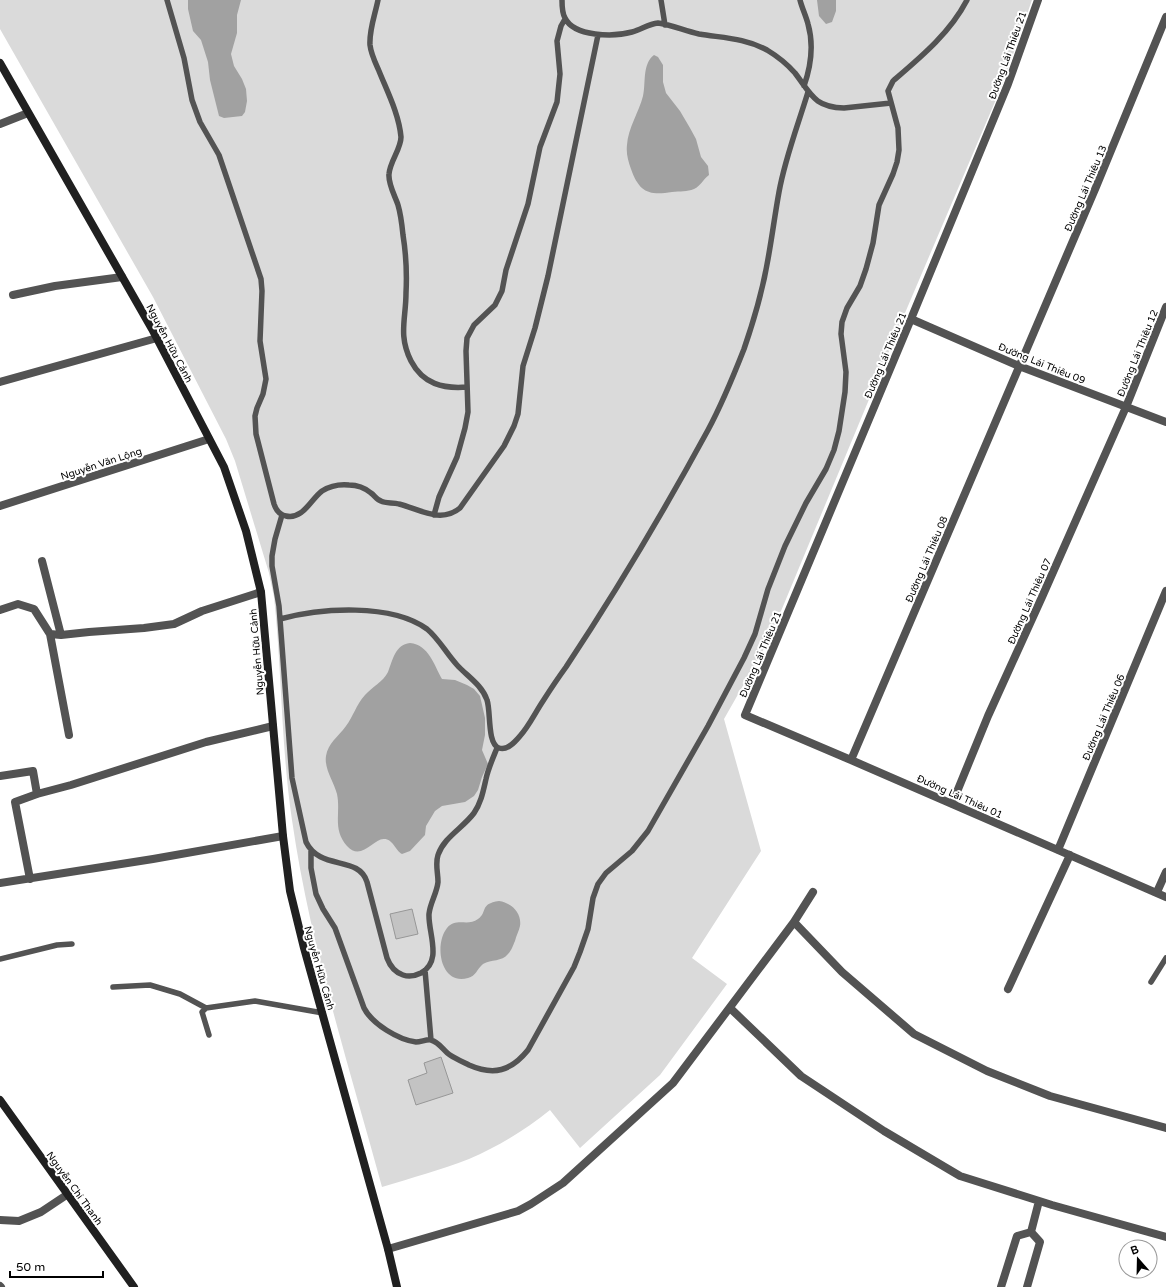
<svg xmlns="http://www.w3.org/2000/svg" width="1166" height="1287" viewBox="0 0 1166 1287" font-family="'Varela Round',sans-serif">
	<rect width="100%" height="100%" fill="#fff"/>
	<path fill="#dadada" d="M 0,0 L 1032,0 L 1003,83 L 902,320 L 769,640 L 724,719 L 761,851 L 692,958 L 727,984 L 660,1075 L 580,1148 L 550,1110 C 525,1130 499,1146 469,1159 C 441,1170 411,1178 382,1187 C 349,1066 310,945 292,820 C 281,746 282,671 274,597 L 269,573 L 235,461 L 226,439 L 153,297 L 0,29 Z"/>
	<path fill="#a1a1a1" d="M 188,0 L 241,0 L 237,15 L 237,33 L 231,54 L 234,66 L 242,79 L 246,89 L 247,101 L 245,112 L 242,116 L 224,118 L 219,116 L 210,80 L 208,62 L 201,40 L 193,31 L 188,9 Z
		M 817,0 L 836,0 L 836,11 L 832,22 L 826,24 L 819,16 Z
		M 654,55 L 658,57 L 663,65 L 663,82 L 666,93 L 680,111 L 690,128 L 696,139 L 701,157 L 708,166 L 709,175 C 703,179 701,186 694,189 C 687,192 680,191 672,192 C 649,196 639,192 631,169 C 628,161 626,153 627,145 C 628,128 639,112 643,96 C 646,83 642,64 654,55 Z
		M 410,643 C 429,645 434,665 442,679 L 455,680 L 467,685 L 474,689 L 480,696 L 485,718 L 485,735 L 482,750 L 488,764 L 482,777 L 478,790 L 474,796 L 465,802 L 442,806 L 435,811 L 426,826 L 425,835 L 410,851 L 402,854 C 395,850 393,839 384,839 C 374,838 361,862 347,846 C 332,829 341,813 337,794 C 334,782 324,769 326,756 C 328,743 338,737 346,726 C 353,717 356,705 365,695 C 372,687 383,682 388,672 C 393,659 395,645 410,643 Z
		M 499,901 C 512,903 522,913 520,926 C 519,931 516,936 515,941 C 513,945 512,950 508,954 C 502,962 491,959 483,964 C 477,969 476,976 468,978 C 440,986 434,944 447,928 C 456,917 468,927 478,919 C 488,912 479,904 499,901 Z"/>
	<path fill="#c3c3c3" stroke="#979797" d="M 412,909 L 418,934 L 396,939 L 390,914 Z
		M 441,1057 L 453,1093 L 416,1105 L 408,1080 L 427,1073 L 424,1063 Z"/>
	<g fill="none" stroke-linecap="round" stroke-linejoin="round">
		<path stroke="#535353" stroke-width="5.5" d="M 167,0 L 184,58 L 192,100 L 200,122 L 219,155 L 261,279 L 262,291 L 260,341 L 266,379 L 263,394 L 257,408 L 255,416 L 256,434 L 274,504 C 276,510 280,515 286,516 C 303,520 311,499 322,491 C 330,486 339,484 349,485 C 357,485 365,488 371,493 C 375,496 377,500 381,501 C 386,504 393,502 399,504 C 419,509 441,524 460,508 L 504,446 L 514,426 L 518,414 L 523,366 L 535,328 L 548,276 L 598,35
			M 378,0 C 375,15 369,30 370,45 C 371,54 375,62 379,71 C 387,91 399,114 401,137 C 401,149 390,161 389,174 C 388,184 395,196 398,205 C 401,215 402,225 403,235 C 406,254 407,274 406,293 C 406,319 398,335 411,361 C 423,384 443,389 467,387
			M 562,0 C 562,6 562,13 565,18 C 574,37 614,37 632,32 C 641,30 648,24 658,23 C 672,25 685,31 699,34 C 723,38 745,38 767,50 C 777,56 787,64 795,73 C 811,94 814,107 844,108 L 891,103
			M 661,0 L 665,25
			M 800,0 C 802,8 806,16 808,24 C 814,45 811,66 804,86
			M 282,515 L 275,539 L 272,556 L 272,566 L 279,606 L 292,778 L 306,842 C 320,871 359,855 367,882 L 387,958 C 390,966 394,972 403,975 C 409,977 415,976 421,973 C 443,961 428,933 429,914 C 430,903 437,893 438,882 C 438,872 435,864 438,855 C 444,837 463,828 474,813 C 481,803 483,792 486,779 C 488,769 493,758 497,748
			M 434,515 L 439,497 L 457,457 L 465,428 L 468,412 L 466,351 L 467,338 L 474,325 L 495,305 L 502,291 L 506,270 L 528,204 L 540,147 L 557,102 L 560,74 L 557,41 L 561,26 L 565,19
			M 280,619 C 321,608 391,603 427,629 C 439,639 446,653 457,665 C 467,676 482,685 487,700 C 491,711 487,744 499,748 C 507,751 515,742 520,736 C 529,726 535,713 543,701 C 550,690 558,678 566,667 C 617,590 664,511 708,430 C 722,404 733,377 744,349 C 754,320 763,289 768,259 C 772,237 775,214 779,192 C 785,158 798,125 808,92
			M 311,851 L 311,868 L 316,894 L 323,909 L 335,928 L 364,1008 C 372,1024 399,1040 416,1042 C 421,1042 427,1039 431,1040 C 439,1042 444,1051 450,1055 C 456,1059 463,1062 469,1065 C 494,1076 511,1071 528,1050 L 574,967 L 580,952 L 588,929 L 593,898 L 598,884 L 606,873 L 632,851 L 648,831 L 708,726 L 744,658 L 755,634 L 768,589 L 785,546 L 806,503 L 826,469 L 834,450 L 839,431 L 845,392 L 846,372 L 841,334 L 842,322 L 847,308 L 860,286 L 866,269 L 873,243 L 879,205 L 893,174 L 897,162 L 899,150 L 898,128 L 888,91 L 893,81 C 921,57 950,33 967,0
			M 0,959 L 57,945 L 72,944
			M 425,970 L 431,1040
			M 1151,982 L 1166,958
			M 113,987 L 150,985 L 180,994 L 206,1008
			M 209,1035 L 202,1012 L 206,1008 L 255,1001 L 323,1013"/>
		<path stroke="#535353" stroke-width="8" d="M 1038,0 L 1008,84 L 911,319 L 745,715 L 851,760 L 1166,897
			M 0,124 L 28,113
			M 13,295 L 55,286 L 122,277
			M 911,319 L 1019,366 L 1166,422
			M 0,382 L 157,338
			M 0,506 L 209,439
			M 42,561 L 61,635
			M 0,610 L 18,604 L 34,609 L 50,634 L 61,635 L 89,632 L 144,628 L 174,624 L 202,611 L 261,592
			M 50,634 L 69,735
			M 851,760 L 1096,187 L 1166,17
			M 0,776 L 33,771 L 37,794
			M 952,804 L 988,716 L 1042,597 L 1126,407 L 1166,307
			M 1058,850 L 1166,591
			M 30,879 L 15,802 L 37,794 L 71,785 L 206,742 L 273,726
			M 0,883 L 153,859 L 283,836
			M 1157,892 L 1166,872
			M 794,922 L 842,972 L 914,1034 L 987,1071 L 1050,1096 L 1166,1128
			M 1008,989 L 1070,855
			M 730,1008 L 801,1076 L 884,1131 L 960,1176 L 1052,1205 L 1166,1237
			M 0,1220 L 19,1221 L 41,1212 L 68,1194
			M 1031,1232 L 1039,1201
			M 388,1249 L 518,1211 L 531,1204 L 563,1183 L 673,1083 L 794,922 L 813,892
			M 0,1286 L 1,1287
			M 1001,1287 L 1017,1236 L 1031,1232
			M 1027,1287 L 1040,1242 L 1031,1232"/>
		<path stroke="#202020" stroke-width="8" d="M 0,63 L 152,329 L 224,467 L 246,531 L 261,592 L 283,836 L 290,891 L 304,948 L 388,1249 L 397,1287
			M 0,1100 L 134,1287"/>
	</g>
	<g text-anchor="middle" stroke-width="4" stroke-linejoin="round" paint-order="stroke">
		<g font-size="10" fill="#000" stroke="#fff">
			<text transform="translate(1007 55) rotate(-70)" y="4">Đường Lái Thiêu 21</text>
			<text transform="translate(1085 188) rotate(-67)" y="4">Đường Lái Thiêu 13</text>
			<text transform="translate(170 343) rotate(62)" y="4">Nguyễn Hữu Cảnh</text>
			<text transform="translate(1137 353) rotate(-68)" y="4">Đường Lái Thiêu 12</text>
			<text transform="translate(885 355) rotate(-67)" y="4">Đường Lái Thiêu 21</text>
			<text transform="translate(1042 363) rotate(22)" y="4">Đường Lái Thiêu 09</text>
			<text transform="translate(101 463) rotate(-18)" y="4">Nguyễn Văn Lộng</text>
			<text transform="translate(926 559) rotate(-67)" y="4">Đường Lái Thiêu 08</text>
			<text transform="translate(1029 601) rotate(-66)" y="4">Đường Lái Thiêu 07</text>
			<text transform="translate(256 652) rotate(-95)" y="4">Nguyễn Hữu Cảnh</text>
			<text transform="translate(760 654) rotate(-67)" y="4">Đường Lái Thiêu 21</text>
			<text transform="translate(1103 717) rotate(-67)" y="4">Đường Lái Thiêu 06</text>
			<text transform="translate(960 796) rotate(24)" y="4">Đường Lái Thiêu 01</text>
			<text transform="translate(320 968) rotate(74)" y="4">Nguyễn Hữu Cảnh</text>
			<text transform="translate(75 1188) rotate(54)" y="4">Nguyễn Chí Thanh</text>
		</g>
	</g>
	<g transform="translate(1138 1259) rotate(340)"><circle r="19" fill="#ffffff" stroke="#999999"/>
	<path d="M0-3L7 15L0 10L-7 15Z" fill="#000000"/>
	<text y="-6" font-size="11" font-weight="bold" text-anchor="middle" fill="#000000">B</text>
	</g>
	<path d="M10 1271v6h93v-6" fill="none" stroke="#000000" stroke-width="2"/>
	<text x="16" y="1271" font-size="12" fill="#000000" stroke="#ffffff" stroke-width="3" paint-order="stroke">50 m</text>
</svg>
